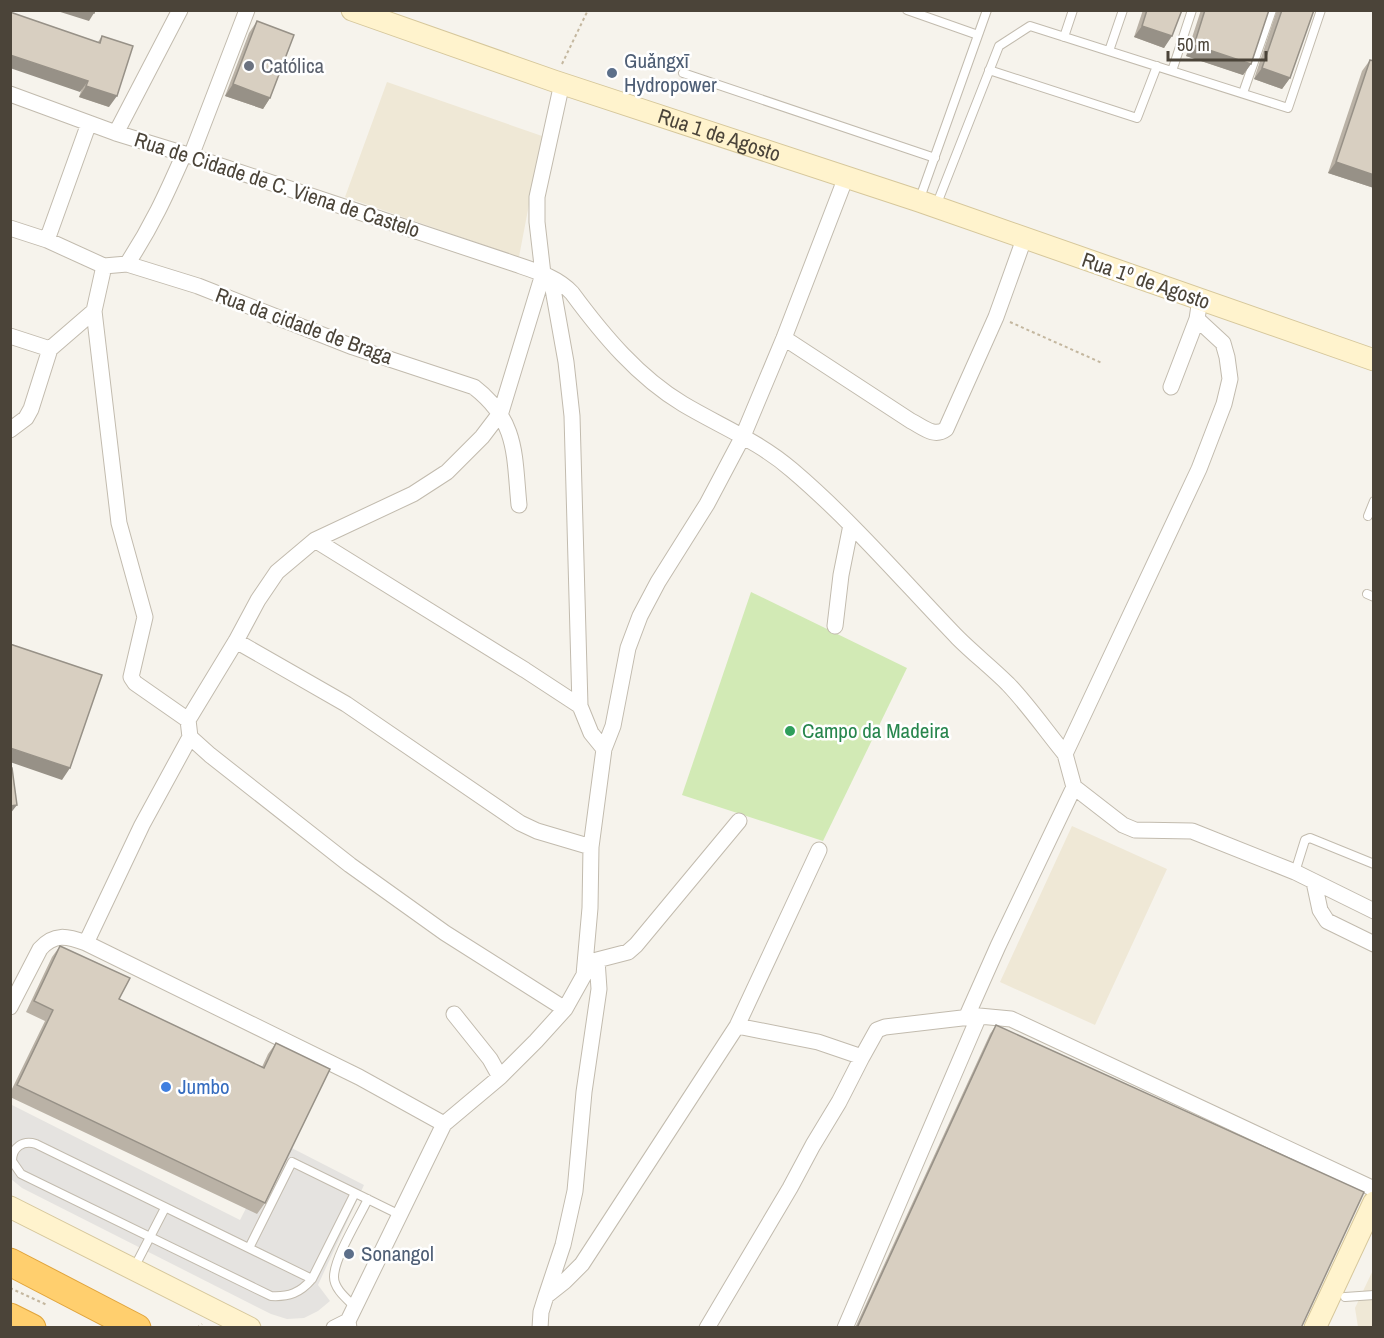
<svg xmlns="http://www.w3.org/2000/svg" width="1384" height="1338" viewBox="0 0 1384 1338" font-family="'Archivo Narrow',sans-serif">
	<rect width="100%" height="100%" fill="#f6f3ec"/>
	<path fill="#efe8d6" d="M 387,82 L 542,136 L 519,257 L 345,197 Z
		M 1072,826 L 1167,869 L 1095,1025 L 1000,982 Z
		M 1373,1270 L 1373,1327 L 1358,1327 L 1355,1308 Z"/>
	<path fill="#d2eab5" d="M 751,592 L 907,668 L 823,841 L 682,795 Z"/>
	<path fill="#e5e3e0" d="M 10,1104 L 240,1220 L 280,1142 L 364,1185 L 318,1285 L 330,1301 L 318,1311 L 304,1318 L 287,1319 L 271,1314 L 22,1188 L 11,1179 Z"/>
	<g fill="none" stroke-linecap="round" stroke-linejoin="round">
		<g stroke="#c2bbae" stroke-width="10">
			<path id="lane" d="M 907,10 L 978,35
				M 1064,37 L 1073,10
				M 1109,51 L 1123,10
				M 989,70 L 1137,118 L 1157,66
				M 1172,71 L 1192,10
				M 683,73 L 935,158
				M 1243,93 L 1272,10
				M 920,198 L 987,10
				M 936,206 L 999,46 L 1030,26 L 1288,108 L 1321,10
				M 1368,516 L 1374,501
				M 1367,594 L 1374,597
				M 1295,872 L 1305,840 L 1310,838 L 1374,864
				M 249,1248 L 292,1162 L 400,1215
				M 134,1268 L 165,1208
				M 312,1279 L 36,1144 C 23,1140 12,1147 12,1161 L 21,1174 L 271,1296 C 289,1297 300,1293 312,1279 L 355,1193
				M 1345,1297 L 1374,1295
				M 355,1307 C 347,1299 334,1289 334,1277 C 334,1258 359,1218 368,1199"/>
		</g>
		<g stroke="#c2bbae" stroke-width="17">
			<path id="street" d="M 10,94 L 116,133 L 191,156 L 512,263 C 532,270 556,276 572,293 C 603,335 638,377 683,404 C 720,426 760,442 792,470 C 852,521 903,581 958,638 C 974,654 992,668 1008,684 C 1029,706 1046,731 1065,754
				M 116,133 L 180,10
				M 191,156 L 247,10
				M 10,228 L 47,240 L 104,266 L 127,264 L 198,286 L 353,347 L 474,387 C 518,421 514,455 519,505
				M 47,240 L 89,123
				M 127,264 C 152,226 166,195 184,154
				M 551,278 L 566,362 L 572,416 L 580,706 L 591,733 L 604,749
				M 1200,299 L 1197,319 L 1223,343 L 1227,357 L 1230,379 L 1224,404 L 1199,469 L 1065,754 L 1074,787 L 1123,825 L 1135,830 L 1192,831 L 1295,872 L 1374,911
				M 94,311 L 119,523 L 145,617 L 131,677 L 135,683 L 188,720 L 190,737 L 210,755 L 350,865 L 445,933 L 565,1009
				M 10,336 L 50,349
				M 784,338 L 911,421 C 923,427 934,438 946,429 L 996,317 L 1024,239
				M 1171,387 L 1197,319
				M 10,430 L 26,418 L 31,409 L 50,349 L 94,311 L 104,266
				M 315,540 L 525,670 L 580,706
				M 835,626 L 841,575 L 851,525
				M 236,641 L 346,704 L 520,823 L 537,831 L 591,847
				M 188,720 L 236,641 L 258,600 L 277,572 L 315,540 L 413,494 L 447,472 L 482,437 L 501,412 L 543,274 L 537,222 L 537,197 L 562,83
				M 1314,882 L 1320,910 L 1327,921 L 1374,944
				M 86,943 L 142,825 L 190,737
				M 584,975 L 590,908 L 591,847 L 604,749 L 613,726 L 628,648 L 640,616 L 658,582 L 707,504 L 743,436 L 784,338 L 846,177
				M 10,1007 L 40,949 C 54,933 67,936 86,943 L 359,1077 L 444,1124
				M 454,1014 L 490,1059 L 500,1077
				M 966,1018 L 998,946 L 1074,787
				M 737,1026 L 818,1042 L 862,1057 L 877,1030 L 885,1027 L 979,1016 L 1011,1019 L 1374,1189
				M 546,1296 L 563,1245 L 575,1191 L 584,1092 L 599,989 L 597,960
				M 334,1328 L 348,1321
				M 349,1328 L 348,1321 L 444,1124 L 500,1077 L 536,1041 L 565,1009 L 584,975 L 597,960 L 628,952 L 636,945 L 739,821
				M 540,1328 L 541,1312 L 546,1296 L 565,1281 L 582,1264 L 737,1026 L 819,850
				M 707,1328 L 790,1188 L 813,1145 L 839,1102 L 862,1057
				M 845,1328 L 979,1016"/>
		</g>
		<g stroke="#d6c79b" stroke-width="23">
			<g id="secondary">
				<path id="s1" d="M 352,10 L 554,81 L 919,201 L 1374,360"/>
				<path d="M 10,1207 L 250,1328"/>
				<path d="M 1315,1328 L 1374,1202"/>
			</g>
		</g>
		<g stroke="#e0a43c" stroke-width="29">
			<path id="highway" d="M 10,1262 L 137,1328
				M 10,1317 L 32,1328"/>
		</g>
		<path stroke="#c4b79f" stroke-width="2" stroke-dasharray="3 3" stroke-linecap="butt" d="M 562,64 L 588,10
			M 1010,322 L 1102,363
			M 10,1288 L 47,1305
			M 197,1328 L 202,1324"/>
		<use href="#lane" stroke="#fff" stroke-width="8"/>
		<use href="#street" stroke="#fff" stroke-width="15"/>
		<use href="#secondary" stroke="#fff3cd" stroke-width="21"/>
		<use href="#highway" stroke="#ffcf6e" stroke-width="27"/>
	</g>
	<path fill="#bab2a6" d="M 1143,10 L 1182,10 L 1164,48 L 1134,37 Z
		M 1201,10 L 1269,10 L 1251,64 L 1243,75 L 1186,56 Z
		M 1277,10 L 1314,10 L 1290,78 L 1282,89 L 1254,79 Z
		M 257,21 L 270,98 L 263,109 L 225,96 L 249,33 Z
		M 102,36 L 109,107 L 79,97 L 98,42 Z
		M 1370,60 L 1374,188 L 1328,173 L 1362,71 Z
		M 60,946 L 119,999 L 262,1067 L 268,1054 L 276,1043 L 265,1203 L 257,1214 L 10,1097 L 10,1093 L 45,1021 L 26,1012 L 52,957 Z
		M 996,1025 L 1301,1328 L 855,1328 L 990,1034 Z"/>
	<path fill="#979187" d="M 54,10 L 85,10 L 94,13 L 89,21 Z
		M 1142,26 L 1172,36 L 1164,48 L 1134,37 Z
		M 1194,45 L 1251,64 L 1243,75 L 1186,56 Z
		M 10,55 L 88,81 L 80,92 L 10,68 Z
		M 1262,68 L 1290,78 L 1282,89 L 1254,79 Z
		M 233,84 L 270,98 L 263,109 L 225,96 Z
		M 86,86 L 117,96 L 109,107 L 79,97 Z
		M 1336,162 L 1374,175 L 1374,188 L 1328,173 Z
		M 10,748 L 70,768 L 62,780 L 10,762 Z
		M 17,805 L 10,814 L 10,806 Z"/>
	<path fill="#d8cfc1" stroke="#979187" stroke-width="1.5" d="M 85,10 L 95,10 L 94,13 Z
		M 1147,10 L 1182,10 L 1172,36 L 1142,26 Z
		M 1205,10 L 1269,10 L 1251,64 L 1194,45 Z
		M 1282,10 L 1314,10 L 1290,78 L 1262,68 Z
		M 10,12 L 100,43 L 102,36 L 133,46 L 117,96 L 86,86 L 88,81 L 10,55 Z
		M 257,21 L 294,35 L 270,98 L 233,84 Z
		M 1370,60 L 1374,61 L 1374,175 L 1336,162 Z
		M 10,644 L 102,675 L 70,768 L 10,748 Z
		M 10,768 L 12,768 L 17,805 L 10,806 Z
		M 60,946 L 130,978 L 119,999 L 264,1068 L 276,1043 L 330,1069 L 265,1203 L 17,1085 L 53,1010 L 34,1001 Z
		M 996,1025 L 1364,1192 L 1301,1328 L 857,1328 Z"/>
	<circle fill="#6b7280" stroke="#fff" stroke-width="2" cx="249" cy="66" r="6"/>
	<g fill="#5c6f8a" stroke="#fff" stroke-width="2">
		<circle cx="612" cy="73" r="6"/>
		<circle cx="349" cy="1254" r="6"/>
	</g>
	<circle fill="#2e9e5b" stroke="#fff" stroke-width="2" cx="790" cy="731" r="6"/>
	<circle fill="#3f7fe0" stroke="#fff" stroke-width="2" cx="166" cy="1087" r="6"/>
	<g text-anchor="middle" stroke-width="5" stroke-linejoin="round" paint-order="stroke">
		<g font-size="21" fill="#4e5e75" stroke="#fff" text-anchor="start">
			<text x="624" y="68">Guǎngxī<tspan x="624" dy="24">Hydropower</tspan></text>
			<text x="361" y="1261">Sonangol</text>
		</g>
		<g font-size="21" fill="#5b616d" stroke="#fff" text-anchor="start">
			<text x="261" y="73">Católica</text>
		</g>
		<g font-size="21" fill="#4b4439" stroke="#fff">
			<text dy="7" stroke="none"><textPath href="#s1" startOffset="388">Rua 1 de Agosto</textPath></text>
			<text transform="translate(277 185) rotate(18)" y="7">Rua de Cidade de C. Viena de Castelo</text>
			<text transform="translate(1146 281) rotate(19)" y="7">Rua 1º de Agosto</text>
			<text transform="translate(304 326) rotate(20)" y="7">Rua da cidade de Braga</text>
		</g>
		<g font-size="21" fill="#27864d" stroke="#fff" text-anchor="start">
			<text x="802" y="738">Campo da Madeira</text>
		</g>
		<g font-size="21" fill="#366cbe" stroke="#fff" text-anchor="start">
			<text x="178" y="1094">Jumbo</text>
		</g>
	</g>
	<rect width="1384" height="1338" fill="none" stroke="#4b4439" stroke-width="24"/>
	<path d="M1168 51v9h98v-9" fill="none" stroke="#4b4439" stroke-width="3"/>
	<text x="1177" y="51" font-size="18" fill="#4b4439" stroke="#ffffff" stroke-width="4.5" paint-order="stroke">50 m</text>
</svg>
